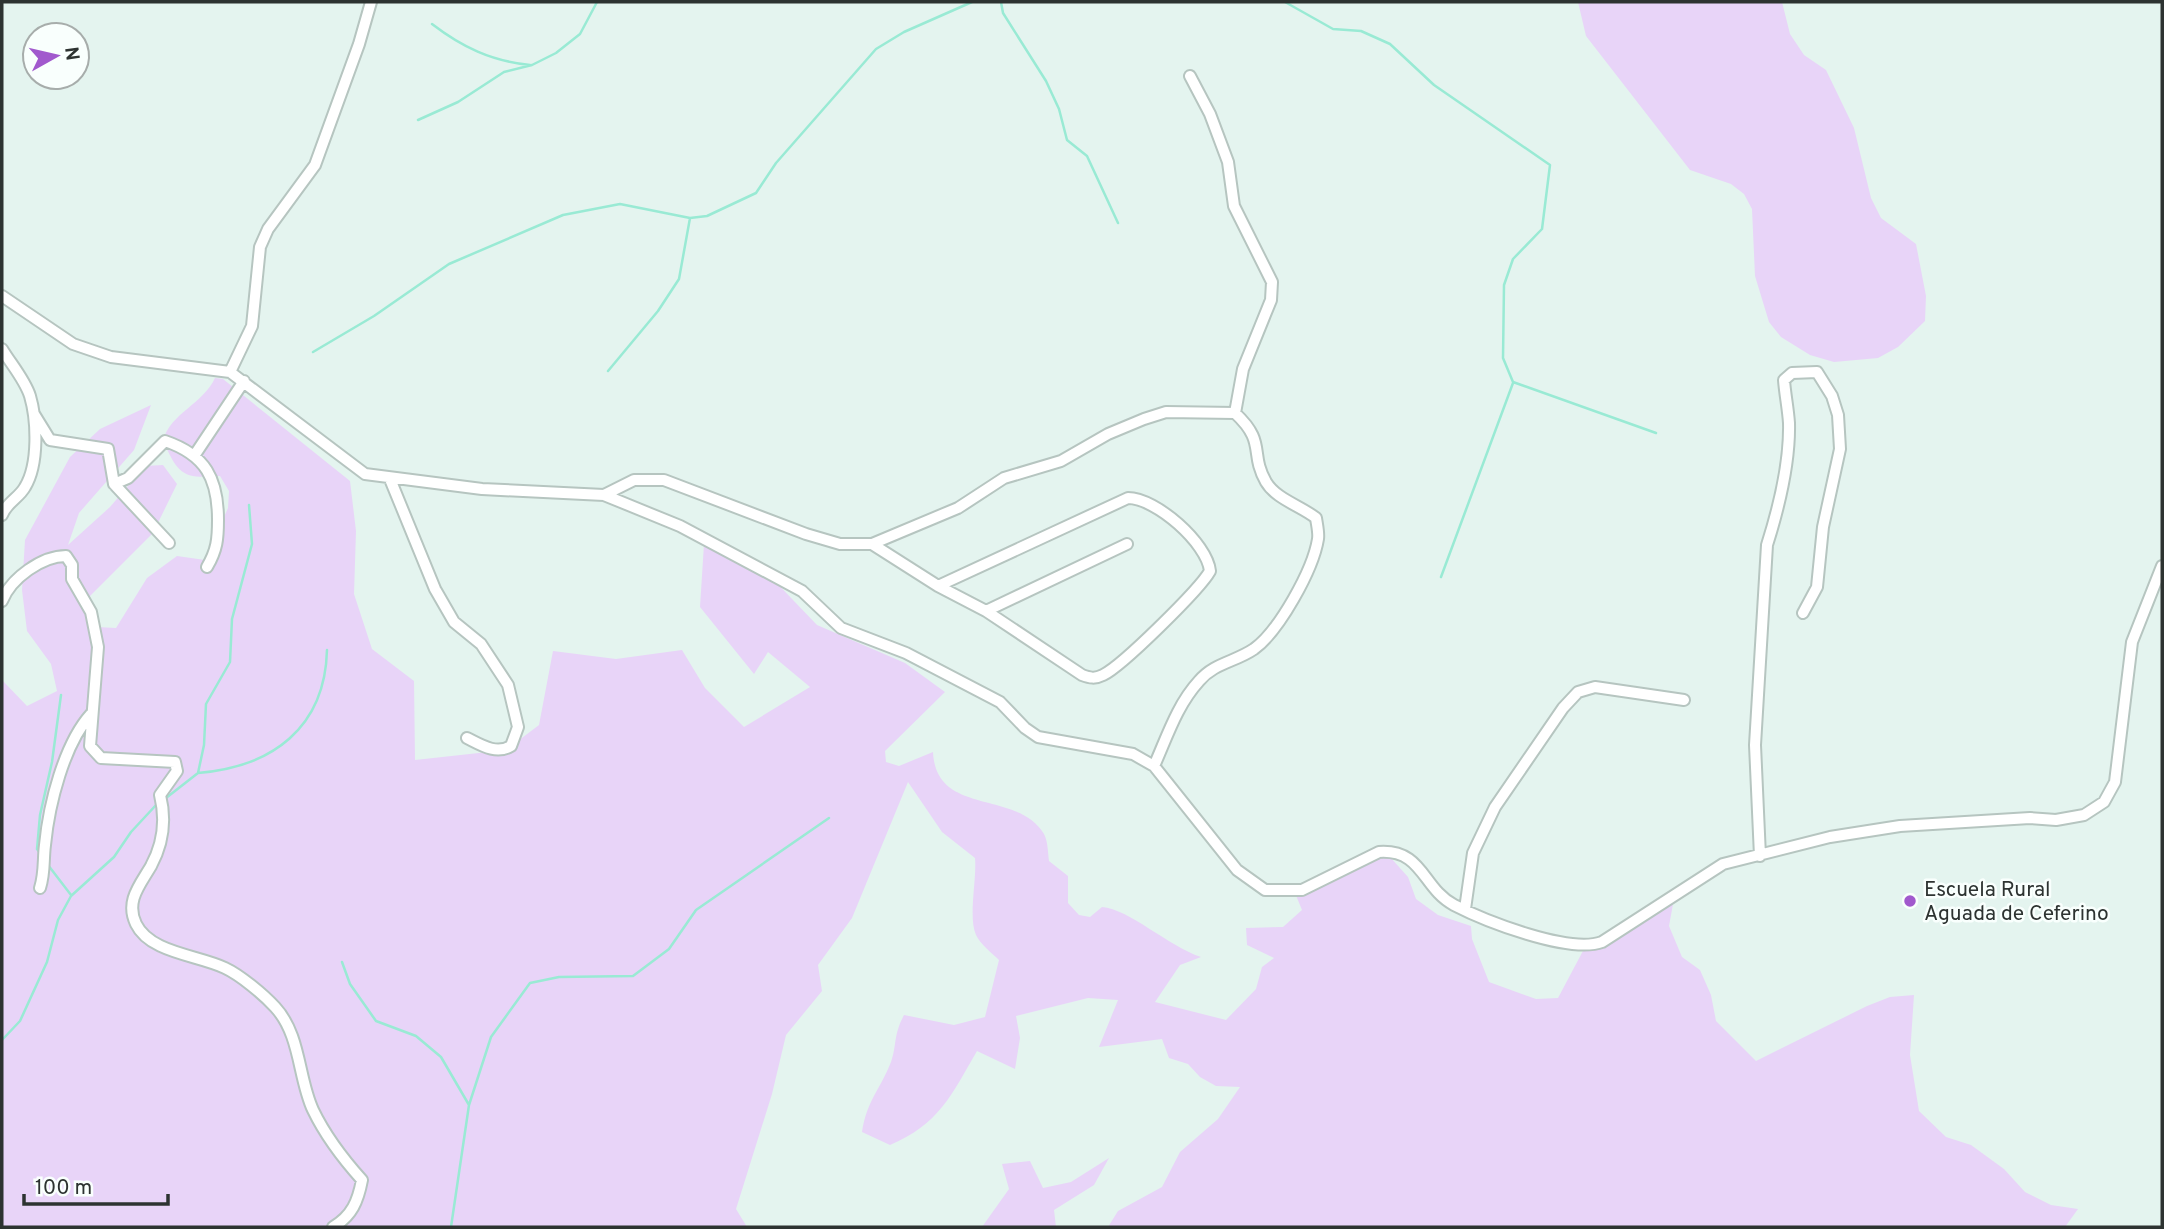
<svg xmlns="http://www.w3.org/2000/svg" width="2164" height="1229" viewBox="0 0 2164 1229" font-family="Overpass,sans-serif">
	<rect width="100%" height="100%" fill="#e4f4ef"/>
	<path fill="#e8d4f8" d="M 1578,2 L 1782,2 L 1790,34 L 1804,55 L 1826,70 L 1854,128 L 1871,198 L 1881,218 L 1916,244 L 1926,296 L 1925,321 L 1898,347 L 1878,358 L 1834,362 L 1810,355 L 1781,337 L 1769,322 L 1755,276 L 1752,209 L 1744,194 L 1731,184 L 1690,170 L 1586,36 Z
		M 215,378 L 223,379 L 350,481 L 356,531 L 354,594 L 372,649 L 414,681 L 415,760 L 506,750 L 539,725 L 553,651 L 616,659 L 682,650 L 705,688 L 744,727 L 810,687 L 768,652 L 754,674 L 700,607 L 704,544 L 769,575 L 817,625 L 905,663 L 945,692 L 885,751 L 886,762 L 899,766 L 933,752 C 936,817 1017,789 1044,834 C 1048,841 1048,854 1049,861 L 1068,876 L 1068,903 L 1079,915 L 1090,917 L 1102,907 C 1129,909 1168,946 1201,957 L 1180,965 L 1155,1002 L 1226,1020 L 1256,989 L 1262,967 L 1274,958 L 1247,945 L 1246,928 L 1283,927 L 1302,910 L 1293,888 L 1348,861 L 1370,854 L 1391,858 L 1408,877 L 1416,899 L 1438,915 L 1471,926 L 1472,939 L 1489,982 L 1536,999 L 1558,998 L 1584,949 L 1675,893 L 1669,926 L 1682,957 L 1700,970 L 1711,995 L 1716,1021 L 1756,1061 L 1867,1006 L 1890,997 L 1914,995 L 1910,1055 L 1919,1111 L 1946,1137 L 1971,1145 L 2004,1169 L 2025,1192 L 2051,1205 L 2078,1209 L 2065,1227 L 1108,1227 L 1118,1211 L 1162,1187 L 1180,1152 L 1218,1119 L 1240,1087 L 1216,1086 L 1200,1077 L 1188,1064 L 1169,1058 L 1162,1039 L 1099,1047 L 1118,1000 L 1088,998 L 1016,1016 L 1020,1038 L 1015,1069 L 977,1051 C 951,1096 939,1124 890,1145 L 862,1132 C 867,1100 880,1090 891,1062 C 897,1045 893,1036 904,1015 L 954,1025 L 985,1017 L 999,960 C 992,953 980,944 976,935 C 968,917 977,879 975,858 L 942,832 L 908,782 L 852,918 L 818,965 L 822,991 L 786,1035 L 772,1094 L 736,1209 L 747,1227 L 2,1227 L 2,680 L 27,706 L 57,691 L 51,664 L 27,631 L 22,590 L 25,540 L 70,457 L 100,429 L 151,405 L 134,450 L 79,513 L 68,545 L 110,507 L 145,466 L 163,465 L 177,484 L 153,533 L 90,596 L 89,613 L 97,627 L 116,628 L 147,578 L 177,556 L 205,560 L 228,508 L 229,491 L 220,476 C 183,479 178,475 163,440 C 171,413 203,404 215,378 Z
		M 1109,1158 L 1094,1185 L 1054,1210 L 1056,1227 L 982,1227 L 1009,1189 L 1002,1164 L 1030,1161 L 1043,1188 L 1071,1182 Z"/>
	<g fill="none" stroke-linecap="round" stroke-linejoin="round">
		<path stroke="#99ead4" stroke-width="2.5" d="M 1001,2 L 1003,13 L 1046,81 L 1059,109 L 1067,140 L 1087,156 L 1118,223
			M 1285,2 L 1333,29 L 1361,31 L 1390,44 L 1434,85 L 1550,165 L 1542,229 L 1513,259 L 1504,285 L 1503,358 L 1513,382 L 1656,433
			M 432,24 C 462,47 491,61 530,65
			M 418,120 L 458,102 L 504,72 L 532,65 L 556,53 L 580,34 L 597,2
			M 313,352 L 374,316 L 449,264 L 563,215 L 620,204 L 690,218 L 707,216 L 756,193 L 776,163 L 876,49 L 904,32 L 972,2
			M 608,371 L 658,311 L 679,279 L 690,218
			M 1441,577 L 1513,383
			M 198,773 C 272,767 325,728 327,650
			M 166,798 L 198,773 L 204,745 L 206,704 L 230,662 L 232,619 L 252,544 L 249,505
			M 40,853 L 37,849 L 40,815 L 52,762 L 61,695
			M 48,865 L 71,895
			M 342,962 L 350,984 L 376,1021 L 416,1036 L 441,1057 L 469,1105
			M 2,1040 L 20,1021 L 47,962 L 58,920 L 71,896 L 114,857 L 131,832 L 157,804
			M 451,1227 L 469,1105 L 491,1037 L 530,983 L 559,977 L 633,976 L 669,949 L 696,910 L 829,818"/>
		<g stroke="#b6c5c0" stroke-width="14">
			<path id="street" d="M 2,296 L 73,344 L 111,357 L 230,372 L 365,474 L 482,489 L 604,495 L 680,526 L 802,591 L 841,628 L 906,653 L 1000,702 L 1025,728 L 1038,737 L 1133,754 L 1154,766 L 1237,870 L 1265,890 L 1302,890 L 1379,852 C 1423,849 1422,888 1454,905 C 1485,921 1569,954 1602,942 L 1723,864 L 1830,837 L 1900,826 L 2030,818 L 2056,820 L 2084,815 L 2104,802 L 2115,782 L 2132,642 L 2162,566
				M 2,349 C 11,364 25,380 30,396 C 37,420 39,464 25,487 C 19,498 7,502 2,515
				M 230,372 L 252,326 L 260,247 L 268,229 L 315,165 L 359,44 L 371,2
				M 34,414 L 50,440 L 108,449 L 114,484 L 169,543
				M 194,456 L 244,381
				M 390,479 L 435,589 L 454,622 L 481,644 L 508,685 L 518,727 L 511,746 C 496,755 481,745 467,738
				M 114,484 L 128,478 L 165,441 C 206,455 218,479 218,520 C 218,539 217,550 207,567
				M 604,495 L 634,480 L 664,480 L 806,534 L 840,544 L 872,544 L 958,508 L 1004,478 L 1061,461 L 1108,434 L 1144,419 L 1166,412 L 1235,413
				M 872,544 L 938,586 L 986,611 L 1082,675 C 1090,678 1095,679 1103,675 C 1122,666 1200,589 1210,571 C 1207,543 1156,498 1128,498 L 938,586
				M 2,601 C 11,578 42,556 66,556 L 72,565 L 72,579 L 91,612 L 98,647 L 90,746 L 101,758 L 175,762 L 177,771 L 160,795 C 166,819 163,844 151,866 C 140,885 125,901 136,924 C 150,953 198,955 225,968 C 240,975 263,994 275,1007 C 301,1035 298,1078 313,1110 C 325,1135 344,1160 362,1180 C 358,1201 352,1216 333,1227
				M 986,611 L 1127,544
				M 1154,766 C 1167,737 1177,705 1199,681 C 1214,663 1235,662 1254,649 C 1279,631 1313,570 1318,539 C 1319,533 1317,525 1316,518 C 1301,506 1276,499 1266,482 C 1249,452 1267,443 1235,413 L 1243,369 L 1271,300 L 1272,282 L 1234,206 L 1228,162 L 1210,114 L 1190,76
				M 1760,856 L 1755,745 L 1767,545 C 1779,507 1790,464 1789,423 C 1788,408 1785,394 1784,380 L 1792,373 L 1817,372 L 1832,396 L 1838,415 L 1840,449 L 1823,527 L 1817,587 L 1803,613
				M 40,888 C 45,872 43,860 45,845 C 49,804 64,744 91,714
				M 1465,909 L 1473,853 L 1495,807 L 1563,708 L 1578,692 L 1595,687 L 1684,700"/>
		</g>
		<use href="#street" stroke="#fff" stroke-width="10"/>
	</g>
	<circle fill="#a159cd" stroke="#f9fffd" stroke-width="2.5" cx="1910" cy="901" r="7"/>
	<g text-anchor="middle" stroke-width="5" stroke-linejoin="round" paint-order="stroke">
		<g font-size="21" fill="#2d3331" stroke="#f9fffd" text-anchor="start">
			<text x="1924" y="896">Escuela Rural<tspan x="1924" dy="24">Aguada de Ceferino</tspan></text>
		</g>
	</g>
	<rect width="2164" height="1229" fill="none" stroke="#2d3331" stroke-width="7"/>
	<g transform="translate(56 56) rotate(82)"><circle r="33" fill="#f9fffd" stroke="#a7adab" stroke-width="2"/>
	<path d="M0-5L12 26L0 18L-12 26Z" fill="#a159cd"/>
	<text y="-10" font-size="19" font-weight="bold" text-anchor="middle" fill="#2d3331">N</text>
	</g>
	<path d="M24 1194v10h144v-10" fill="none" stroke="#2d3331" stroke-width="3.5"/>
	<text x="35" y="1194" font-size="21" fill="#2d3331" stroke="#f9fffd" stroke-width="5" paint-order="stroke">100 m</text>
</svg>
